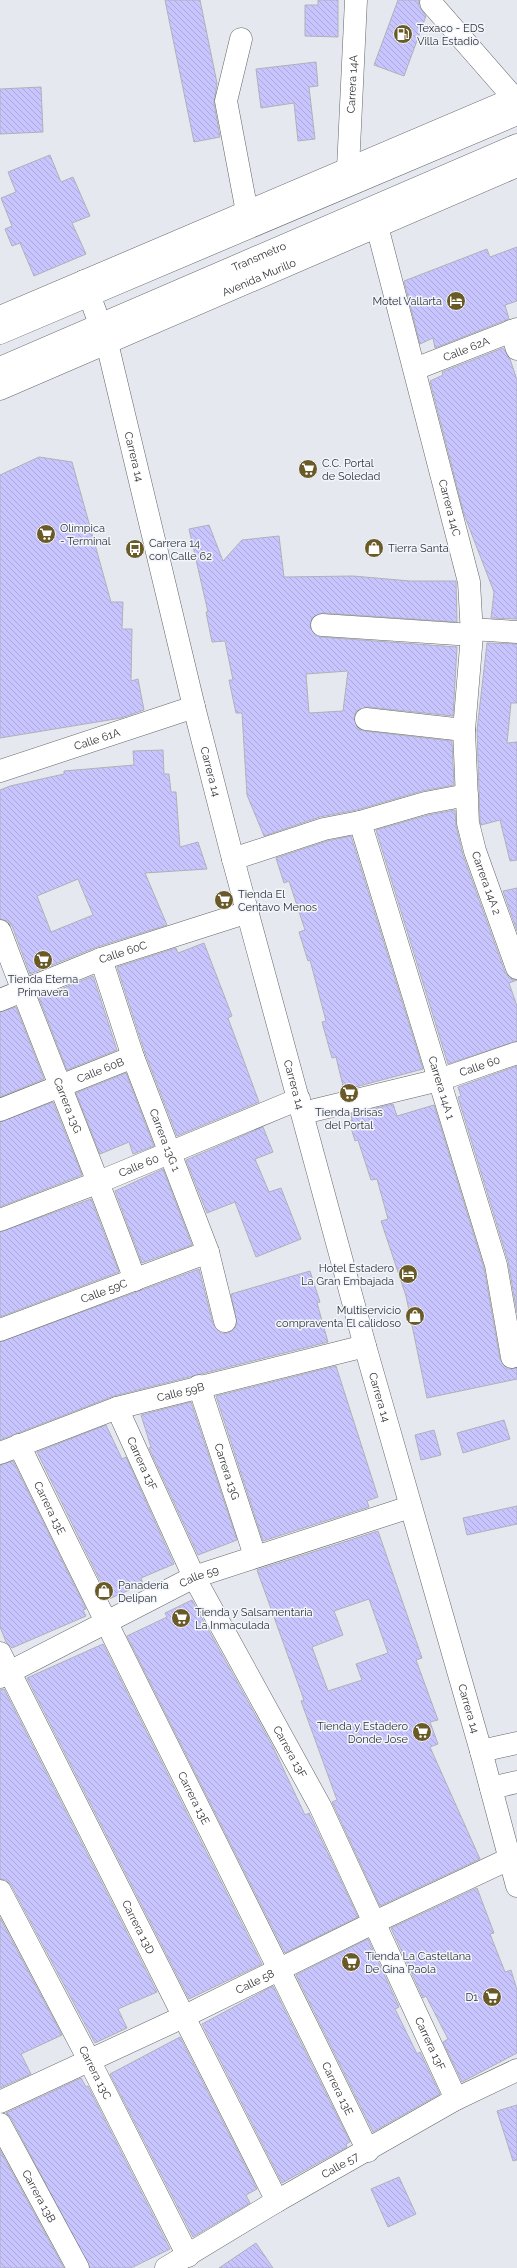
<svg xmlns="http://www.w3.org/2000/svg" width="517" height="2268" viewBox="0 0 517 2268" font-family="Raleway,sans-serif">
	<defs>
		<pattern id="building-back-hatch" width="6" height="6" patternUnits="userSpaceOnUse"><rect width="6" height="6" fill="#c7c4fe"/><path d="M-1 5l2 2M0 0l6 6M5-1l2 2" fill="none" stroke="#aba9da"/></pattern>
	</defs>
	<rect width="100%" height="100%" fill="#e5e9ef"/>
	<path fill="url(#building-back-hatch)" stroke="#b1b1b7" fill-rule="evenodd" d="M 165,0 L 200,0 L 217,83 L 214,103 L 220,137 L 194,142 Z
		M 318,0 L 338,0 L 338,37 L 305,36 L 305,5 L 318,5 Z
		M 398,0 L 419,0 L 419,6 L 426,16 L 404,76 L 374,65 Z
		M 316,62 L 318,86 L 309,87 L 315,139 L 298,141 L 294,103 L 261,108 L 256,69 Z
		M 41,87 L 43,132 L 0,134 L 0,89 Z
		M 50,155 L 61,182 L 73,177 L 90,216 L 72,223 L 86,254 L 34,276 L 20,243 L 12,246 L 5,229 L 12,226 L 1,198 L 16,192 L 8,172 Z
		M 517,247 L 517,301 L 505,305 L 509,319 L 435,348 L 433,338 L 420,344 L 404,281 L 487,249 L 490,257 Z
		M 503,348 L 510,359 L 517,380 L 517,619 L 491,618 L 494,592 L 464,514 L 430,381 L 443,375 L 442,372 Z
		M 39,457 L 72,462 L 111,602 L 123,602 L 122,629 L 132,629 L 131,681 L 138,679 L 144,710 L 121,718 L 0,738 L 0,475 Z
		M 209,525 L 223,561 L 242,540 L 279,536 L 284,577 L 353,576 L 410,581 L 456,581 L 457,622 L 323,613 L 312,618 L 310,625 L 315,635 L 321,637 L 457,647 L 453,716 L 367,707 L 356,711 L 354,718 L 358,729 L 365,731 L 452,741 L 454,785 L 422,791 L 357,810 L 320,817 L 264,836 L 247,795 L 242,713 L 236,713 L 229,680 L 233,680 L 225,641 L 212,642 L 206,612 L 208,612 L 189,529 ZM 348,671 L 343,711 L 309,713 L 306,674 Z
		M 487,643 L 517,644 L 517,703 L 511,703 L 507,743 L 517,742 L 517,860 L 510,861 L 500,820 L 481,825 L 480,821 L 477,730 Z
		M 163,750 L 164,774 L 169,774 L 171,792 L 176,792 L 180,847 L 198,842 L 207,869 L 145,873 L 167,925 L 97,947 L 30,974 L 12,926 L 8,921 L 0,919 L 0,790 L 10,786 L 64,774 L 64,771 L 134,765 L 133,751 ZM 78,879 L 93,915 L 51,932 L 37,896 Z
		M 455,810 L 456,826 L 463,855 L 505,972 L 509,978 L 517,980 L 509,983 L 517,1006 L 517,1041 L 448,1064 L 376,830 L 428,815 Z
		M 351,836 L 423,1069 L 344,1090 L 336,1057 L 332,1058 L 322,1022 L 326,1021 L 310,960 L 308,961 L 299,932 L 305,930 L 289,881 L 284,883 L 276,858 L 327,841 Z
		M 517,888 L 517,931 L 503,891 Z
		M 204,943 L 232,1016 L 228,1018 L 259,1102 L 177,1136 L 145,1053 L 117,967 L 176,948 L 178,953 Z
		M 93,976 L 117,1050 L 67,1070 L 39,998 Z
		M 16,1007 L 44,1079 L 0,1097 L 0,1012 Z
		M 517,1066 L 517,1313 L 508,1261 L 458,1097 L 461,1096 L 458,1087 Z
		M 126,1073 L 154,1146 L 133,1154 L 129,1142 L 100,1154 L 76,1093 Z
		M 53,1102 L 82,1175 L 0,1207 L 0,1122 Z
		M 393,1104 L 397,1116 L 434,1105 L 484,1268 L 500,1359 L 507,1369 L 517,1368 L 517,1379 L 427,1398 L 406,1296 L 381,1221 L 388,1219 L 377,1179 L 371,1180 L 358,1140 L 355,1141 L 349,1121 L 352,1120 L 351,1114 Z
		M 263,1127 L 273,1152 L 255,1159 L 269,1192 L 281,1188 L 301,1239 L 256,1257 L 235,1202 L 207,1213 L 186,1160 Z
		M 163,1169 L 192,1245 L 142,1263 L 115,1191 Z
		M 91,1199 L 119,1272 L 0,1317 L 0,1232 Z
		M 199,1269 L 213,1324 L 221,1333 L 228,1333 L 233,1330 L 237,1324 L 231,1294 L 310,1271 L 320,1302 L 317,1303 L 328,1342 L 114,1396 L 0,1440 L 0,1342 Z
		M 336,1366 L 378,1497 L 367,1501 L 369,1507 L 263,1541 L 216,1396 Z
		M 191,1402 L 237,1540 L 198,1555 L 149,1448 L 151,1447 L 141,1415 Z
		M 504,1420 L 510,1439 L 463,1453 L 457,1433 Z
		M 106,1425 L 122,1459 L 126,1457 L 174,1564 L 141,1578 L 143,1584 L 109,1599 L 37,1452 Z
		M 434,1430 L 441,1455 L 421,1460 L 415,1435 Z
		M 13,1461 L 86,1609 L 83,1610 L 86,1616 L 12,1648 L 6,1642 L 0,1627 L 0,1465 Z
		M 517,1506 L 517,1524 L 467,1535 L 463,1518 Z
		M 378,1531 L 422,1658 L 416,1660 L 438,1720 L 430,1722 L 438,1744 L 430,1747 L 480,1859 L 380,1906 L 332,1802 L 337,1800 L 301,1701 L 304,1700 L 257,1570 ZM 369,1599 L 388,1653 L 356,1664 L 362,1680 L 328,1691 L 312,1647 L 343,1635 L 334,1611 Z
		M 192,1600 L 273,1747 L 305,1815 L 309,1813 L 358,1917 L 285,1953 L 127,1636 L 167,1617 L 165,1613 Z
		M 103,1644 L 262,1964 L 189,1999 L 27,1678 Z
		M 4,1689 L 157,1992 L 118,2009 L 127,2028 L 95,2043 L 11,1885 L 6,1880 L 0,1879 L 0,1690 Z
		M 477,1888 L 494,1933 L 490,1934 L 505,1972 L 511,1970 L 517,1990 L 517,2053 L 462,2082 L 443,2042 L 448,2039 L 426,1996 L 423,1998 L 391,1928 Z
		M 0,1918 L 62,2035 L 21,2054 L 31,2074 L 0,2088 Z
		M 368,1939 L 399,2007 L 395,2009 L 417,2054 L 420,2052 L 440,2094 L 373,2132 L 296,1975 Z
		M 273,1986 L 350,2142 L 346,2144 L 347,2147 L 282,2183 L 202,2024 Z
		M 180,2037 L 257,2189 L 246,2195 L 250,2203 L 193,2237 L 110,2074 Z
		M 81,2078 L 86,2087 L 88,2086 L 170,2249 L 131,2268 L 90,2268 L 11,2118 L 6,2113 Z
		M 517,2105 L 517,2160 L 513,2161 L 497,2111 Z
		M 0,2150 L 64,2268 L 0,2268 Z
		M 399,2177 L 416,2214 L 388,2227 L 371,2189 Z
		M 256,2243 L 273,2268 L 219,2268 Z"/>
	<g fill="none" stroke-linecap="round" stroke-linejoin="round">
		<g stroke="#62666b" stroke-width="23">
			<g id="minor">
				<path d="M 431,3 L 514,98"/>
				<path d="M 241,39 L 226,101 L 247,212"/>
				<path id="s1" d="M 348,169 L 356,0"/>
				<path id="s2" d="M 377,226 L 469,582 L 472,635 L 464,730 L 468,823 L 475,851 L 517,968"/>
				<path d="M 511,331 L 517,349"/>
				<path d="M 0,333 L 517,114"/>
				<path id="s3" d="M 0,368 L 517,145"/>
				<path id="s4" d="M 415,369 L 517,329"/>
				<path d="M 322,625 L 472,635"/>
				<path d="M 471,629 L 517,632"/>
				<path d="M 366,719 L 464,730"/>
				<path id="s5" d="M 0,771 L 194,707"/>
				<path id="s6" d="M 360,822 L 496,1265 L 512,1357"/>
				<path d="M 233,859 L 324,829 L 360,822 L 425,803 L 467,795"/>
				<path id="s7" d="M 0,931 C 44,1048 92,1163 135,1280"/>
				<path id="s8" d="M 101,959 L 133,1057 L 208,1252 L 225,1321"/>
				<path id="s9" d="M 0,1000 L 101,959 L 248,912"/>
				<path id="s10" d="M 0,1110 L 133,1057"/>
				<path id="s11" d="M 303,1113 L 439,1080 L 517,1053"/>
				<path id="s12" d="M 0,1220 L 99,1182 L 299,1099"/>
				<path id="s13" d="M 0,1330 L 208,1252"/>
				<path id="s14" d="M 199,1386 L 255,1556"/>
				<path id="s15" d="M 117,1408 L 194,1577 L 320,1806 L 456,2099"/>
				<path id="s16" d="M 19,1445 C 134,1681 254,1915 368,2151"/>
				<path id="s17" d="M 0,1453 L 117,1408 L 365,1346"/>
				<path id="s18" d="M 0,1653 L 277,2201"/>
				<path id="s19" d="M 0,1677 L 194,1577 L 410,1507"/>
				<path d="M 481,1751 L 517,1743"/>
				<path d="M 491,1788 L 517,1782"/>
				<path id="s20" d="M 0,1891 L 89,2060 L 188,2256"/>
				<path id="s21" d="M 0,2102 L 183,2017 L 375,1922 L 509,1859"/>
				<path id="s22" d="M 0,2124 L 78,2268"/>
				<path id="s23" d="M 166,2268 L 277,2201 L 456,2099 L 517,2070"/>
			</g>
		</g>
		<g stroke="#62666b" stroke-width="23">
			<g id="major">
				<path id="s24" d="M 84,281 L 107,343 L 194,707 L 233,859 L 365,1346 L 481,1751 L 517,1886"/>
				<path d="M 0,317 L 517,97"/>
				<path id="s25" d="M 0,389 L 517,166"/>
			</g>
		</g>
		<use href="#minor" stroke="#fff" stroke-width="22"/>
		<use href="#major" stroke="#fff" stroke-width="22"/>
	</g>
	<defs>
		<g id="fuel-disc" transform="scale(1)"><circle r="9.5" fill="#6a5a27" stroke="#f2f6fc"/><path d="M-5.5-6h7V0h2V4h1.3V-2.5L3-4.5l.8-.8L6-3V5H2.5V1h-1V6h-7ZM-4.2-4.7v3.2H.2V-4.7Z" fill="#fff"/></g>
		<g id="hotel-disc" transform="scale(1)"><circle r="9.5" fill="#6a5a27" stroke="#f2f6fc"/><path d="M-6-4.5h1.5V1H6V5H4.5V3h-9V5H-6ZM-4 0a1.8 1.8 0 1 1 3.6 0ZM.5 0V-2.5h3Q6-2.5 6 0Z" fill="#fff"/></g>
		<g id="supermarket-disc" transform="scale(1)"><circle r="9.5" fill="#6a5a27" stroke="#f2f6fc"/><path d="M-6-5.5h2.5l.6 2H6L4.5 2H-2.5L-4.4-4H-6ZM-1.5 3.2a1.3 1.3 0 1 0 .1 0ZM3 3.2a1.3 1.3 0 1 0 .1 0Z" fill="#fff"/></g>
		<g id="shop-disc" transform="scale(1)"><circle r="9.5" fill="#6a5a27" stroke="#f2f6fc"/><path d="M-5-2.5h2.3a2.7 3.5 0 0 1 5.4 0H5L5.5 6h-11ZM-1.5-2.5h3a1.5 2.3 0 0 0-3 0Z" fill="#fff"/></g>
		<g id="bus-disc" transform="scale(1)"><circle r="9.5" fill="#6a5a27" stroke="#f2f6fc"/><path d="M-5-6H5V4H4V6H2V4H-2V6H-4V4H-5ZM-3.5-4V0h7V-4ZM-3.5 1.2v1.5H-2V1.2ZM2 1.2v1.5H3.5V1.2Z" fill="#fff"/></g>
	</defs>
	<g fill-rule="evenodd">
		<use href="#fuel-disc" x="403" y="34"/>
		<use href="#hotel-disc" x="456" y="301"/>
		<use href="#supermarket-disc" x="308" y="469"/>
		<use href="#supermarket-disc" x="46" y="534"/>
		<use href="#shop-disc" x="374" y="548"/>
		<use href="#bus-disc" x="135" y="549"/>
		<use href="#supermarket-disc" x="224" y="900"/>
		<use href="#supermarket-disc" x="43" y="960"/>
		<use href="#supermarket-disc" x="349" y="1093"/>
		<use href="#hotel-disc" x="408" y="1274"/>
		<use href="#shop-disc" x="415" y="1316"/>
		<use href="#shop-disc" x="104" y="1591"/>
		<use href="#supermarket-disc" x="181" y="1618"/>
		<use href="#supermarket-disc" x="422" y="1732"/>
		<use href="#supermarket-disc" x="351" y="1962"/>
		<use href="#supermarket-disc" x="492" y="1997"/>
	</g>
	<g text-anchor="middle" stroke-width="3" stroke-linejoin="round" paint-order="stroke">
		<g font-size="11" fill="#323336" stroke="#f2f6fc" text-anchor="start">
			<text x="417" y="32">Texaco - EDS<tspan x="417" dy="13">Villa Estadio</tspan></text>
			<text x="442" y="305" text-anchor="end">Motel Vallarta</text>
			<text x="322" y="467">C.C. Portal<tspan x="322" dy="13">de Soledad</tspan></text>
			<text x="60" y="532">Olímpica<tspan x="60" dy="13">- Terminal</tspan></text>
			<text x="149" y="547">Carrera 14<tspan x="149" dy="13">con Calle 62</tspan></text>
			<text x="388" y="552">Tierra Santa</text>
			<text x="238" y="898">Tienda El<tspan x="238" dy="13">Centavo Menos</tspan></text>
			<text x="43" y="983" text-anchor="middle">Tienda Eterna<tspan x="43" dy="13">Primavera</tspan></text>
			<text x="349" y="1116" text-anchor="middle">Tienda Brisas<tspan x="349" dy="13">del Portal</tspan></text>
			<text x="394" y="1272" text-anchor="end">Hotel Estadero<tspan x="394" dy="13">La Gran Embajada</tspan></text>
			<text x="401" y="1314" text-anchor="end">Multiservicio<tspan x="401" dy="13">compraventa El calidoso</tspan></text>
			<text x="118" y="1589">Panadería<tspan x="118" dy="13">Delipan</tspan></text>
			<text x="195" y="1616">Tienda y Salsamentaria<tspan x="195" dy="13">La Inmaculada</tspan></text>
			<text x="408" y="1730" text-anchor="end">Tienda y Estadero<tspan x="408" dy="13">Donde Jose</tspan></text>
			<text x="365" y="1960">Tienda La Castellana<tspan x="365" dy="13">De Gina Paola</tspan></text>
			<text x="478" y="2001" text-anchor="end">D1</text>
		</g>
		<g font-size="11" fill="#323336" stroke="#f2f6fc">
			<text dy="4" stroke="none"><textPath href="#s1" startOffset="85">Carrera 14A</textPath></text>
			<text dy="4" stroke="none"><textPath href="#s3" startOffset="282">Transmetro</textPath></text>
			<text dy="4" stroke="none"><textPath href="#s25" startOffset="282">Avenida Murillo</textPath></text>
			<text dy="4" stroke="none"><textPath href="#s4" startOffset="55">Calle 62A</textPath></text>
			<text dy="4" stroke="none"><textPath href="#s24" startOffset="183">Carrera 14</textPath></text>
			<text dy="4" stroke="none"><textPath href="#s2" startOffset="291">Carrera 14C</textPath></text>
			<text dy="4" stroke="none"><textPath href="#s5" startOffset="102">Calle 61A</textPath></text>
			<text dy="4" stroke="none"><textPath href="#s24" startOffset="507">Carrera 14</textPath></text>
			<text dy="4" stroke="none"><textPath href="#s2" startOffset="672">Carrera 14A 2</textPath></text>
			<text dy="4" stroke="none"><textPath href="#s9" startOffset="132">Calle 60C</textPath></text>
			<text dy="4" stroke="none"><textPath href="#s11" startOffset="183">Calle 60</textPath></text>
			<text dy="4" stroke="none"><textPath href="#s10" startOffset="108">Calle 60B</textPath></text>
			<text dy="4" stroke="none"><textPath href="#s24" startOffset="831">Carrera 14</textPath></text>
			<text dy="4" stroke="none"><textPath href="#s6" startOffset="278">Carrera 14A 1</textPath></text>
			<text dy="4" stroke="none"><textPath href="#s7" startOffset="187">Carrera 13G</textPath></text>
			<text dy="4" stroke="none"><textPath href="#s8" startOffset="192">Carrera 13G 1</textPath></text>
			<text dy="4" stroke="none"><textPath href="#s12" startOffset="149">Calle 60</textPath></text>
			<text dy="4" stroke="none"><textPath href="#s13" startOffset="111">Calle 59C</textPath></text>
			<text dy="4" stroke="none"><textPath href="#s17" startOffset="191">Calle 59B</textPath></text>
			<text dy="4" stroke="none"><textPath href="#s24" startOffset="1155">Carrera 14</textPath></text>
			<text dy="4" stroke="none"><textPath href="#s15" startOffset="61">Carrera 13F</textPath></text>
			<text dy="4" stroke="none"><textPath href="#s14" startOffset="90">Carrera 13G</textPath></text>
			<text dy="4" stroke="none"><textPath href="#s16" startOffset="70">Carrera 13E</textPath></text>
			<text dy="4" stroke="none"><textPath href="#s19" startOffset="223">Calle 59</textPath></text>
			<text dy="4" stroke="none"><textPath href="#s24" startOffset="1479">Carrera 14</textPath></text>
			<text dy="4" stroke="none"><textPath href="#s15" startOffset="385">Carrera 13F</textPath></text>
			<text dy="4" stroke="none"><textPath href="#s16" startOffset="394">Carrera 13E</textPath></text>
			<text dy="4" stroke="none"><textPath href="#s18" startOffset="307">Carrera 13D</textPath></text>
			<text dy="4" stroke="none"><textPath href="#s21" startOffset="282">Calle 58</textPath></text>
			<text dy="4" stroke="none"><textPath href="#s15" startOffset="709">Carrera 13F</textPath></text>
			<text dy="4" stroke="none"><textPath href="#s20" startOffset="205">Carrera 13C</textPath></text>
			<text dy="4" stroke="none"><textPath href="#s16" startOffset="718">Carrera 13E</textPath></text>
			<text dy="4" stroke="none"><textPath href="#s23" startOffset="202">Calle 57</textPath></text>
			<text dy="4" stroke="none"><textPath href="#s22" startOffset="82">Carrera 13B</textPath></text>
		</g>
	</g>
</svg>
